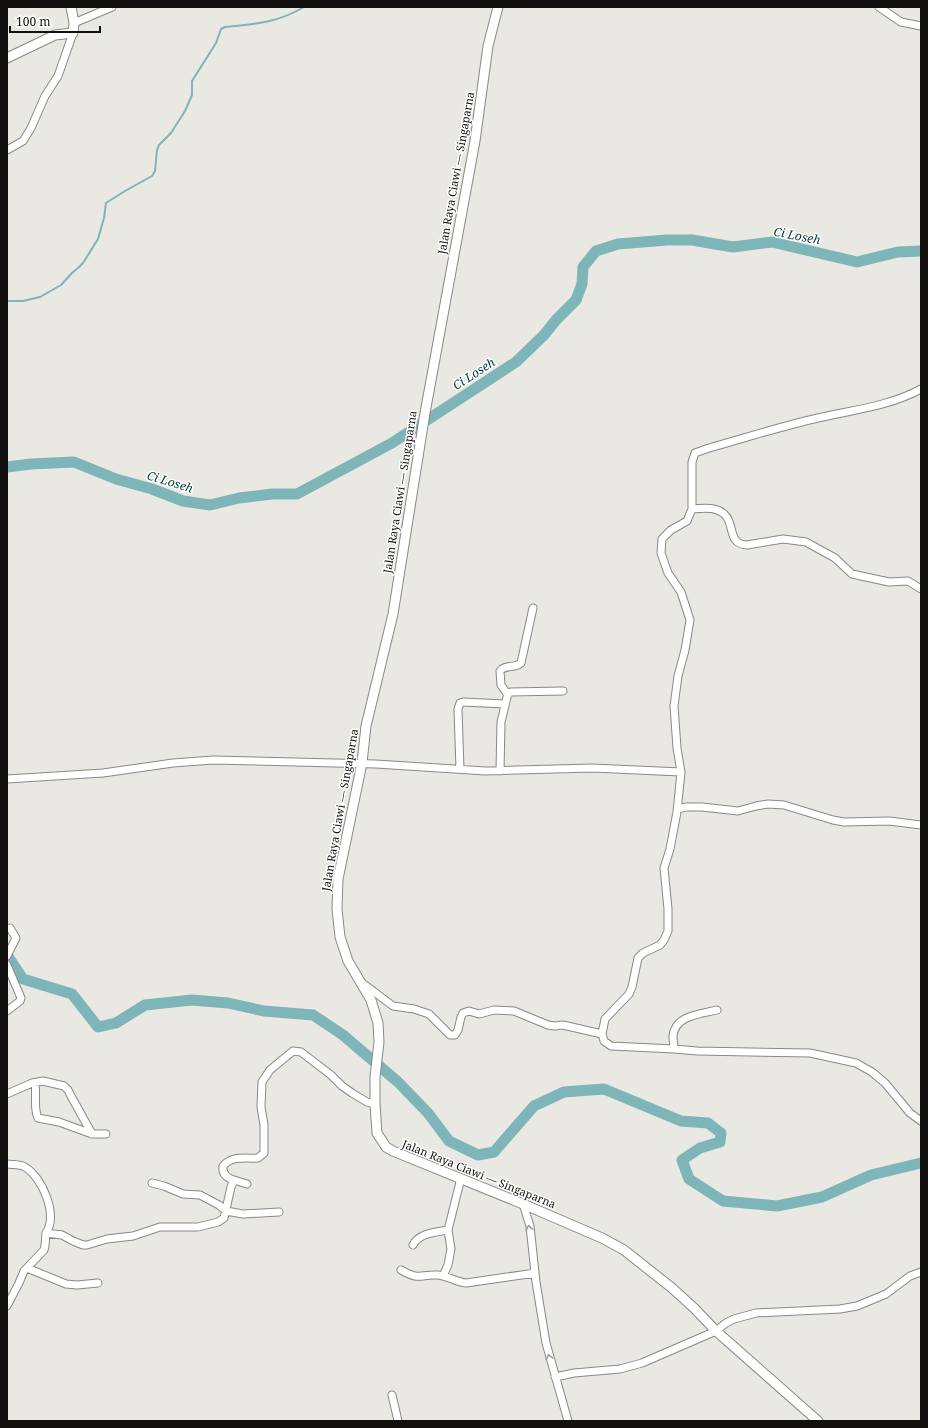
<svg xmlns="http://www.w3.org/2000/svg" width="928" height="1428" viewBox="0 0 928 1428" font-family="'Noto Serif',serif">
	<rect width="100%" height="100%" fill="#eae8e2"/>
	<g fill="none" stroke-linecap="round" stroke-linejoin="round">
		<path stroke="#7eb5b9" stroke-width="2" d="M 7,301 L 23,301 L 40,297 L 61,285 L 72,273 L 78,268 L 83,263 L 98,239 L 104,218 L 106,203 L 125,191 L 152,176 L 155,171 L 157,150 L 159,145 L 171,133 L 185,111 L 192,95 L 192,81 L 216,43 L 221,29 L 225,27 C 255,24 277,23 304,7"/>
		<path stroke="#7eb5b9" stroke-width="11" d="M 7,467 L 31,464 L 74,462 L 116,479 L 152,489 L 183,501 L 210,505 L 239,498 L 272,494 L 297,494 L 392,443 L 516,362 L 544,335 L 556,320 L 576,300 L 582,284 L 583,267 L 596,251 L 618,244 L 667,240 L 692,240 L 733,247 L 772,242 L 857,262 L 898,252 L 921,251
			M 7,955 L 23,979 L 72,994 L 98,1027 L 116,1023 L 145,1005 L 192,1000 L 228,1003 L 264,1011 L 313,1015 L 343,1035 L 398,1082 L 428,1113 L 449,1141 L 478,1155 L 494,1152 L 534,1106 L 564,1092 L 604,1089 L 681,1121 L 708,1123 L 721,1133 L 720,1142 L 700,1148 L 682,1160 L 689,1179 L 723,1201 L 777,1206 L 822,1197 L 871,1175 L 921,1163"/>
		<g stroke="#8a8883" stroke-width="9">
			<path id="street" d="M 879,7 L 901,22 L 921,26
				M 74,23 L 112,7
				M 7,150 L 23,141 L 31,128 L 45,96 L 58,76 L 73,33
				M 921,389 C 890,406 853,410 818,418 C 782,426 745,438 709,448 L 695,453 L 692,462 L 692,509 L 687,521 L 671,530 L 662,539 L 661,553 L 668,573 L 681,592 L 690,620 L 685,650 L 678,676 L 674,706 L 677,748 L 681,772 L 677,812 L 670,849 L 664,868 L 668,909 L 668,931 L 664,940 L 660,945 L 643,953 L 638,958 L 632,987 L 629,994 L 605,1019 L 602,1034 L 604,1041 L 611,1046 L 674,1049 L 697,1051 L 810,1053 L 856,1063 L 872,1072 L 885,1083 L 910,1113 L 921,1121
				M 692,509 C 699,509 707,507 714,509 C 740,515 723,544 747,545 L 783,539 L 806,542 L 835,558 L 852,574 L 889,582 L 908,581 L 921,589
				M 508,695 L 501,685 L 500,671 C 505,664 514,669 521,663 L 533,608
				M 460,769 L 458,709 L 460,703 L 463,702 L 505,704
				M 500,771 L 501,722 L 508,693 L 511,692 L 563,691
				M 7,779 L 103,773 L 173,763 L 213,760 L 376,764 L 485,771 L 592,768 L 681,772
				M 678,809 L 686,807 L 702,807 L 738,811 L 756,806 L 768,804 L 784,805 L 833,820 L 844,822 L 889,821 L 921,825
				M 7,956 L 16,938 L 10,928
				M 7,965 L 21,998 L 20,1001 L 7,1011
				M 365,985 L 393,1006 L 414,1009 L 429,1014 L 450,1035 L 455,1035 L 458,1030 L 461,1017 L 463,1013 L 469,1011 L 479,1014 L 494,1010 L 514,1011 L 548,1025 L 555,1026 L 563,1025 L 602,1034
				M 674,1049 C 674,1045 673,1040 673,1036 C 675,1015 701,1014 717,1010
				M 35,1083 C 37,1094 33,1107 38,1118 L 59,1122 L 92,1134 L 106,1134
				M 7,1094 L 32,1083 L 43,1081 L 64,1086 L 68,1090 L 71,1096 L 92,1134
				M 7,1164 C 13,1165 20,1164 25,1167 C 43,1178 58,1215 46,1233
				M 234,1180 L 247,1184
				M 152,1183 L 164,1186 L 183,1194 L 200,1195 L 219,1205 L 226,1211 L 243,1214 L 279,1212
				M 523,1204 L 530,1226 L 536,1282 L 546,1343 L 568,1421
				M 413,1245 C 419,1233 436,1232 448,1230
				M 27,1268 L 66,1284 L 77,1285 L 98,1283
				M 401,1270 C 420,1281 420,1274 438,1275 C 448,1276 456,1282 466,1283 L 535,1273
				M 443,1276 L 448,1265 L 451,1249 L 448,1230 L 461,1178
				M 7,1306 L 19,1283 L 24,1271 L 44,1250 L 45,1246 L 46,1233 L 62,1235 L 73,1241 L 83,1245 L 87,1245 L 107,1239 L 133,1236 L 160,1227 L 198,1227 L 218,1222 L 224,1218 L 231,1187 L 234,1180 C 227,1178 222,1174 223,1166 C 232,1155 246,1159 258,1158 L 264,1153 L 264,1125 L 261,1107 L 262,1082 L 270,1070 L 293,1051 L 301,1052 L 331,1075 L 342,1086 L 352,1093 L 367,1102 L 375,1104
				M 555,1377 L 574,1373 L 620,1369 L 642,1363 L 716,1331 L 726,1323 L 734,1319 L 756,1313 L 840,1309 L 857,1306 L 886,1294 L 910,1276 L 921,1272
				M 392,1395 L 398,1421"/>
		</g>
		<g stroke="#8a8883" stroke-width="11">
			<path id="secondary" d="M 498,7 L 488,46 L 475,141 L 425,413 L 393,614 L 366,726 L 362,763 L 338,879 L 337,909 L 340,937 L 348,961 L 371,1000 L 378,1023 L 379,1042 L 375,1077 L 375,1104 L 377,1133 L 386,1147 L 393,1151 L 523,1204 L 602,1238 L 624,1250 L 672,1288 L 694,1308 L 716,1331 L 818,1421
				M 7,58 L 55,35 L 73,33 L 74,23 L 71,7"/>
		</g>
		<use href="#street" stroke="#fff" stroke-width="7"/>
		<use href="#secondary" stroke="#fff" stroke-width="9"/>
	</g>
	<defs><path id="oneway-chevron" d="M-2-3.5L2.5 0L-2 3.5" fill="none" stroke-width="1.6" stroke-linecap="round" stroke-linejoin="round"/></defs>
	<g stroke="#a09f9f">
		<use href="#oneway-chevron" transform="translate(529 1228) rotate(-101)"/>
		<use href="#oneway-chevron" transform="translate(549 1357) rotate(-105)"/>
	</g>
	<g text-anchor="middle" stroke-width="3" stroke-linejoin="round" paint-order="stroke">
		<g font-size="11" fill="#11100e" stroke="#fff">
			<text transform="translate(456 173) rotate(-80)" y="4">Jalan Raya Ciawi — Singaparna</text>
			<text transform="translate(400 492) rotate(-81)" y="4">Jalan Raya Ciawi — Singaparna</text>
			<text transform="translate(340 810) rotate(-80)" y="4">Jalan Raya Ciawi — Singaparna</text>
			<text transform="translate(479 1174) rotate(22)" y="4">Jalan Raya Ciawi — Singaparna</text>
		</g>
		<g font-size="12" font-style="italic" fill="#00383b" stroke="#fff">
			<text transform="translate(797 236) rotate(11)" y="4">Ci Loseh</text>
			<text transform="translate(474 374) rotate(-33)" y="4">Ci Loseh</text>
			<text transform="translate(170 482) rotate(17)" y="4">Ci Loseh</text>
		</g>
	</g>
	<rect width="928" height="1428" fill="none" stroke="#11100e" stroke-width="16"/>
	<path d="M10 26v6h90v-6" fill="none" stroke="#11100e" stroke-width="2"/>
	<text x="16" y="26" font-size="12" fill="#11100e" stroke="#ffffff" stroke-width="3" paint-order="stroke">100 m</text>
</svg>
